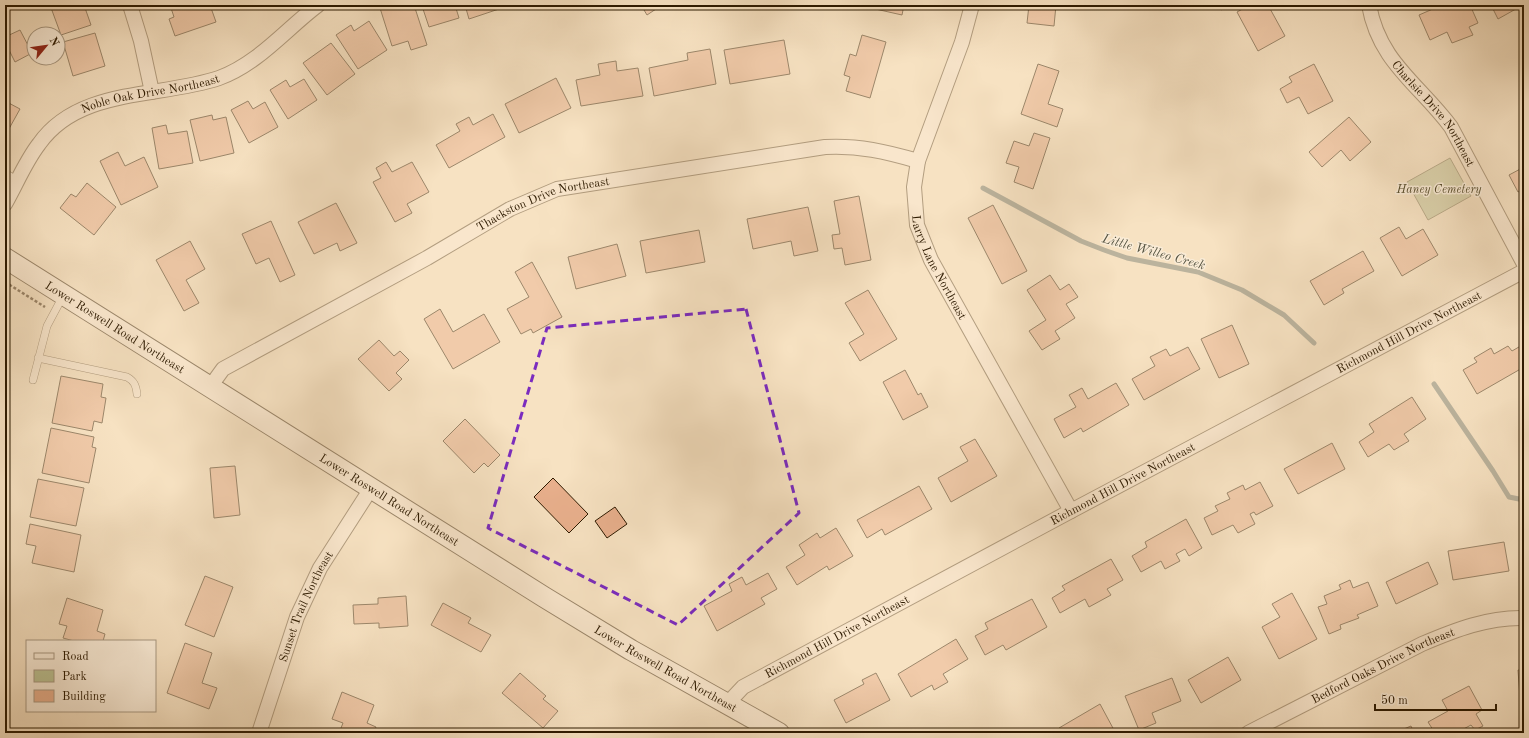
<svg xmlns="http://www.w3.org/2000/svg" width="1529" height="738" viewBox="0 0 1529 738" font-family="'Old Standard TT',serif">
	<rect width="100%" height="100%" fill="#f7e2c2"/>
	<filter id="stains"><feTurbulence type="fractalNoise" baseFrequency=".005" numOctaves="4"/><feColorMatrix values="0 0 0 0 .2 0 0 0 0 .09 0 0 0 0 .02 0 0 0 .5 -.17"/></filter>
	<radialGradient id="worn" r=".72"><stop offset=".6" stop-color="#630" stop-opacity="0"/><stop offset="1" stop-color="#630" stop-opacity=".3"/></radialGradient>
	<path fill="#bcc394" stroke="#746e4a" d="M 1450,158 L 1471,196 L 1428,220 L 1407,182 Z"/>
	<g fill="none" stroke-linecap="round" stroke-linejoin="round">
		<path stroke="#727b70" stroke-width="5" d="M 983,188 L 1081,241 L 1104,250 L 1127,258 L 1198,272 L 1242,290 L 1284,315 L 1314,343
			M 1434,384 L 1493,471 L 1509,497 L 1524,500"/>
	</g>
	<path fill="#e9b08d" stroke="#2d1a00" d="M 50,5 L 84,5 L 91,25 L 61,35 Z
		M 170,5 L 210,5 L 216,22 L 175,36 L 169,19 L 174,17 Z
		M 246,5 L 257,5 L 249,9 Z
		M 389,5 L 414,5 L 427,45 L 411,50 L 408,41 L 392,46 L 380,8 Z
		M 425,5 L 455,5 L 459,18 L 429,27 L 422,6 Z
		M 465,5 L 498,5 L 499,9 L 469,19 Z
		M 641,5 L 658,5 L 659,7 L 647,15 Z
		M 872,5 L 904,5 L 902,15 L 871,8 Z
		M 1029,5 L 1056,5 L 1054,26 L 1027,23 Z
		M 1218,5 L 1229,5 L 1221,10 Z
		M 1250,5 L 1268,5 L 1285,36 L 1258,51 L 1237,12 Z
		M 1442,5 L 1470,5 L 1478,23 L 1469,27 L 1473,35 L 1452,43 L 1447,32 L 1430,40 L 1419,15 Z
		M 1491,5 L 1523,5 L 1498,19 Z
		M 369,21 L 387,50 L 358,69 L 336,35 L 351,25 L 354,31 Z
		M 20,30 L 32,53 L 15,62 L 5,42 L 5,37 Z
		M 95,33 L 105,66 L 73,76 L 63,42 Z
		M 862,35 L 886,42 L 870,98 L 846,91 L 850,77 L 844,75 L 850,54 L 856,56 Z
		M 784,40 L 790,74 L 730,84 L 724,50 Z
		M 331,43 L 355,74 L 327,95 L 303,63 Z
		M 710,49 L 716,84 L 654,96 L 649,68 L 688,60 L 687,53 Z
		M 616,61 L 617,71 L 638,68 L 643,96 L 581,106 L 576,80 L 600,75 L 598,64 Z
		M 1038,64 L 1059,71 L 1048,104 L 1063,109 L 1057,127 L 1021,114 Z
		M 1314,64 L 1333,101 L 1308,114 L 1299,97 L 1287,103 L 1280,89 L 1292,82 L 1289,77 Z
		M 556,78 L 571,108 L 519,133 L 505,104 Z
		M 304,79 L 317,100 L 288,119 L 270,90 L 286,80 L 290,87 Z
		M 5,101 L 20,109 L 5,136 Z
		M 248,101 L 253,109 L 265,102 L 278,127 L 249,143 L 231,110 Z
		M 493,114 L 505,137 L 449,168 L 436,145 L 460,131 L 456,124 L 469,117 L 473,125 Z
		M 212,115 L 213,120 L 226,117 L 234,153 L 200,161 L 190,120 Z
		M 1349,117 L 1371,142 L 1350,161 L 1341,150 L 1322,167 L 1309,152 Z
		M 166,125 L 168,134 L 187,131 L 193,163 L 159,169 L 152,128 Z
		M 1034,133 L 1050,138 L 1033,189 L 1014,182 L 1019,167 L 1006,163 L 1014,141 L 1029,146 Z
		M 118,152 L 125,166 L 144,157 L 158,187 L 121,205 L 100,161 Z
		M 386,162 L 392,172 L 412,162 L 429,192 L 407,204 L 412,213 L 395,222 L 373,182 L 381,178 L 376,168 Z
		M 1524,167 L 1524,189 L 1518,192 L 1509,175 Z
		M 87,183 L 116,207 L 94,235 L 60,208 L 71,194 L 76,197 Z
		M 859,196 L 871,260 L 845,265 L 842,248 L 834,249 L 832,235 L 840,234 L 834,201 Z
		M 336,203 L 357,243 L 340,251 L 337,243 L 314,254 L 298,222 Z
		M 993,205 L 1027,271 L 1002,284 L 968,218 Z
		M 808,207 L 818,251 L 794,256 L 791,241 L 753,249 L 747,219 Z
		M 271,221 L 295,275 L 280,282 L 269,258 L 256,264 L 242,234 Z
		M 1399,227 L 1406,239 L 1423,229 L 1438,255 L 1402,276 L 1380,238 Z
		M 699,230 L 705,262 L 646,273 L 640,241 Z
		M 190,241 L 205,269 L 186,280 L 199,303 L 184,311 L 156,260 Z
		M 617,244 L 626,276 L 576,289 L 568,257 Z
		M 1363,251 L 1374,271 L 1342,289 L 1344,293 L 1324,305 L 1310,281 Z
		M 532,262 L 562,317 L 533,333 L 531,329 L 521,334 L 507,309 L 529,297 L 515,272 Z
		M 1050,275 L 1060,290 L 1069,284 L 1078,297 L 1066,304 L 1075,318 L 1055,331 L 1060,339 L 1042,350 L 1029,331 L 1046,320 L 1027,290 Z
		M 868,290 L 897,339 L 860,361 L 849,343 L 864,334 L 845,303 Z
		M 440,309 L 453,332 L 484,314 L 500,342 L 453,369 L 424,319 Z
		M 1232,325 L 1249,364 L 1219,378 L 1201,339 Z
		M 379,340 L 394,356 L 400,351 L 409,360 L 396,373 L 402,379 L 389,391 L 358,359 Z
		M 1524,344 L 1524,367 L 1477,394 L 1463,370 L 1477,362 L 1474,358 L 1491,348 L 1494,354 L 1508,346 L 1512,351 Z
		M 1188,347 L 1200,369 L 1144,400 L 1132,379 L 1155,366 L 1150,357 L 1166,349 L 1170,356 Z
		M 905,370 L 918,395 L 921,393 L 928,407 L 903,420 L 883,382 Z
		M 61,376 L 103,384 L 101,397 L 106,398 L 102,423 L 94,421 L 92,431 L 52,423 Z
		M 1116,383 L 1129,405 L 1083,432 L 1081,428 L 1064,438 L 1054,419 L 1076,407 L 1069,395 L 1082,388 L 1088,399 Z
		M 1412,397 L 1426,419 L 1404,434 L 1409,441 L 1394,450 L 1389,444 L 1368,457 L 1359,442 L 1374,432 L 1369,424 Z
		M 465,419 L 500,455 L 488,467 L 484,463 L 474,473 L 443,441 Z
		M 51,428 L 94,437 L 92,447 L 96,448 L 89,483 L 42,473 Z
		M 975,439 L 997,476 L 951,502 L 938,478 L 968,461 L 960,447 Z
		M 1332,443 L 1345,469 L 1298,494 L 1284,469 Z
		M 235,466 L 240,515 L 214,518 L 210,468 Z
		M 553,478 L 588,514 L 569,533 L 534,497 Z
		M 38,479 L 84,488 L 76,526 L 30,517 Z
		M 1260,482 L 1273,506 L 1256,515 L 1254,512 L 1250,514 L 1255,524 L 1238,533 L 1233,525 L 1212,535 L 1204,518 L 1218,511 L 1215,506 L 1230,499 L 1227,493 L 1243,485 L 1245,490 Z
		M 919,486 L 932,509 L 885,535 L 882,529 L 867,538 L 857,520 Z
		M 615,507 L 627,524 L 607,538 L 595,521 Z
		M 1186,519 L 1202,548 L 1189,556 L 1185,549 L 1176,554 L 1180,561 L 1165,569 L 1161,561 L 1141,572 L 1132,556 L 1147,547 L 1145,542 Z
		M 30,524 L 81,535 L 74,572 L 32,563 L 36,546 L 26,544 Z
		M 836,528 L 853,556 L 829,570 L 827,566 L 797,585 L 786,567 L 805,555 L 799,545 L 817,533 L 820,538 Z
		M 1504,542 L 1509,571 L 1453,580 L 1448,551 Z
		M 1111,559 L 1123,580 L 1107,589 L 1111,595 L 1089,607 L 1085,599 L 1060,613 L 1052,598 L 1065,590 L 1062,586 Z
		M 1428,562 L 1438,584 L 1396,604 L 1386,582 Z
		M 768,573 L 777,589 L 761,598 L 765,604 L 717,631 L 704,606 L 732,591 L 729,584 L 742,577 L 746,585 Z
		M 205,576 L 233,587 L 214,637 L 185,625 Z
		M 1350,580 L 1353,588 L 1368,582 L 1378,606 L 1357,615 L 1359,618 L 1340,625 L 1341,629 L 1329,634 L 1318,607 L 1327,604 L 1324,596 L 1341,589 L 1339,585 Z
		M 1292,593 L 1317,639 L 1279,659 L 1262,627 L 1280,617 L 1272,604 Z
		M 406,596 L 408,626 L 379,628 L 379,623 L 354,624 L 353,605 L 378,604 L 378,598 Z
		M 67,598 L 103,610 L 97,631 L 105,634 L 103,641 L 74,641 L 63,638 L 67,626 L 59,624 Z
		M 1032,599 L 1047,627 L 1006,650 L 1003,645 L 985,655 L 975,636 L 988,629 L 985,623 Z
		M 443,603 L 471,618 L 468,623 L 491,635 L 481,652 L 431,625 Z
		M 956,639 L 968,659 L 943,674 L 948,682 L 934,690 L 932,685 L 911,697 L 898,674 Z
		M 185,643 L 212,653 L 202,683 L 217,688 L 209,709 L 167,693 Z
		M 1228,657 L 1241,680 L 1201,703 L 1188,680 Z
		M 1518,670 L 1524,670 L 1524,697 L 1520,698 Z
		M 520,673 L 546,696 L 543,699 L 558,711 L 543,728 L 502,693 Z
		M 876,673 L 890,700 L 846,723 L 834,700 L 864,684 L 862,680 Z
		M 1172,678 L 1181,701 L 1152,713 L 1156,723 L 1139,730 L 1125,696 Z
		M 1469,686 L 1482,710 L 1476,714 L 1483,726 L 1475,730 L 1471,725 L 1456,733 L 1435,733 L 1428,722 L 1448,711 L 1442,700 Z
		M 342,692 L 374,705 L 367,723 L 376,727 L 374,733 L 339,733 L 343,723 L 332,719 Z
		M 1100,704 L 1114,730 L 1109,733 L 1062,733 L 1059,728 Z
		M 1411,726 L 1414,733 L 1394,733 Z"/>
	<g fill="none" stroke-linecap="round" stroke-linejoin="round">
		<g stroke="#604c30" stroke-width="8">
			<path id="lane" d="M 5,173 L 18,181
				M 38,358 L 127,377 C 134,381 136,385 137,394
				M 33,380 L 47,326 L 63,296"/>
		</g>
		<g stroke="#604c30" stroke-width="16">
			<g id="street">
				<path d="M 130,5 L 141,41 L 152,92"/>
				<path id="s1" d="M 972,5 L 962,42 L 918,161 L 914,187 L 917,225 L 931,260 L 1071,511"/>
				<path id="s2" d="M 1369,5 C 1379,62 1419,84 1451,127 L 1524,264"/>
				<path id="s3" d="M 5,204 C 16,185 25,162 39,144 C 79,87 160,98 219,78 C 258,64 286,29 318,5"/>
				<path id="s4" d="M 210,387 L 223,369 L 427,258 L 510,209 L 557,189 L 825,147 C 858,145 887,152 918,161"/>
				<path id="s5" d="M 727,704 L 743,687 L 1071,511 L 1524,271"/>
				<path id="s6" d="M 259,733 L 297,617 L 320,568 L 370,490"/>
				<path id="s7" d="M 1248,733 L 1422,644 C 1455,630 1488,617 1524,618"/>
			</g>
		</g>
		<g stroke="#2d1a00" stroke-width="22">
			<g id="secondary">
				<path id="s8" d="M 5,258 L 544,597 L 631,650 L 779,733"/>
			</g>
		</g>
		<path stroke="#2d1a00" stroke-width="2.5" stroke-dasharray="3 2" stroke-linecap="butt" d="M 5,282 L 45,307"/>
		<use href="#lane" stroke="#faecd7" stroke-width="7"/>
		<use href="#street" stroke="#faecd7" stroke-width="14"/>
		<use href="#secondary" stroke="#faecd7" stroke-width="20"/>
	</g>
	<path d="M0 0H1529V738H0ZM 746,309 L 799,513 L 678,625 L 488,528 L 547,328 Z" fill="#f7e2c2" fill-opacity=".55" fill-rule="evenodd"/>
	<path fill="none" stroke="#7b2cbf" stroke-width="3" stroke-dasharray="8 5" stroke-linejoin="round" d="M 746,309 L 799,513 L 678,625 L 488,528 L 547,328 Z"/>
	<g text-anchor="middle" stroke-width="3" stroke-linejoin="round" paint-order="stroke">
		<g font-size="12" fill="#2d1a00" stroke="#faecd7">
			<text dy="4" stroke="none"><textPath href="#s3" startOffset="195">Noble Oak Drive Northeast</textPath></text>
			<text dy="4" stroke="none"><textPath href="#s2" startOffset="128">Charlsie Drive Northeast</textPath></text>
			<text dy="4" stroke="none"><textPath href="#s4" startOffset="384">Thackston Drive Northeast</textPath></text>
			<text dy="4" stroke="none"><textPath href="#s1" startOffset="277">Larry Lane Northeast</textPath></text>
			<text dy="4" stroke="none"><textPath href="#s8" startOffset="130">Lower Roswell Road Northeast</textPath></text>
			<text dy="4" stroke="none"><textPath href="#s5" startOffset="778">Richmond Hill Drive Northeast</textPath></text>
			<text dy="4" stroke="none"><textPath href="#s5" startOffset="454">Richmond Hill Drive Northeast</textPath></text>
			<text dy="4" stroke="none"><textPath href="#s8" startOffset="454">Lower Roswell Road Northeast</textPath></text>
			<text dy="4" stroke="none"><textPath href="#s6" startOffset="135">Sunset Trail Northeast</textPath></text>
			<text dy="4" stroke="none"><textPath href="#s5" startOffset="130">Richmond Hill Drive Northeast</textPath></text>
			<text dy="4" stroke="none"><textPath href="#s7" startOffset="151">Bedford Oaks Drive Northeast</textPath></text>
			<text dy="4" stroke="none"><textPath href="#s8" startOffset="778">Lower Roswell Road Northeast</textPath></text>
		</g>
		<g font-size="12" font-style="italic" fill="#584d2c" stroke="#faecd7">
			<text x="1439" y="193">Haney Cemetery</text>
		</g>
		<g font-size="13" font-style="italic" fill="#555341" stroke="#faecd7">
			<text transform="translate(1154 251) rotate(15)" y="5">Little Willeo Creek</text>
		</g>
	</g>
	<rect width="1529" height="738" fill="none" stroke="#f7e2c2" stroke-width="20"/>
	<rect x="6" y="6" width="1517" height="726" fill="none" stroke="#2d1a00" stroke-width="2"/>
	<rect x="10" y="10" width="1509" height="718" fill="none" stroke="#2d1a00"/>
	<rect x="26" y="640" width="130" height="72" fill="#faecd7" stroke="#a89881"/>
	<rect x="34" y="653" width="20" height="6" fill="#faecd7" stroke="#a89881"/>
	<text x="62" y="660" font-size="12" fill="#2d1a00">Road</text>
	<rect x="34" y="670" width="20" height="12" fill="#bcc394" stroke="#a89881"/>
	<text x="62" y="680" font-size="12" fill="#2d1a00">Park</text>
	<rect x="34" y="690" width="20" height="12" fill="#e9b08d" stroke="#a89881"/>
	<text x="62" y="700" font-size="12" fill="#2d1a00">Building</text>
	<g transform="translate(46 46) rotate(61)"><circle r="19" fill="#faecd7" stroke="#a89881"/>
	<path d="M0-3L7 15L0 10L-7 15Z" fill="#8f2418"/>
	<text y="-6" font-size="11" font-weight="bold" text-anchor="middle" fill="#2d1a00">N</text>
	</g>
	<path d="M1375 704v6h121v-6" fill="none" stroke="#2d1a00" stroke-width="2"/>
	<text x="1381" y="704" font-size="12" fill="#2d1a00" stroke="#faecd7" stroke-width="3" paint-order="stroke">50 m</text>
	<rect width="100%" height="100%" filter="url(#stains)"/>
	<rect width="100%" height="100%" fill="url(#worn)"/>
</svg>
